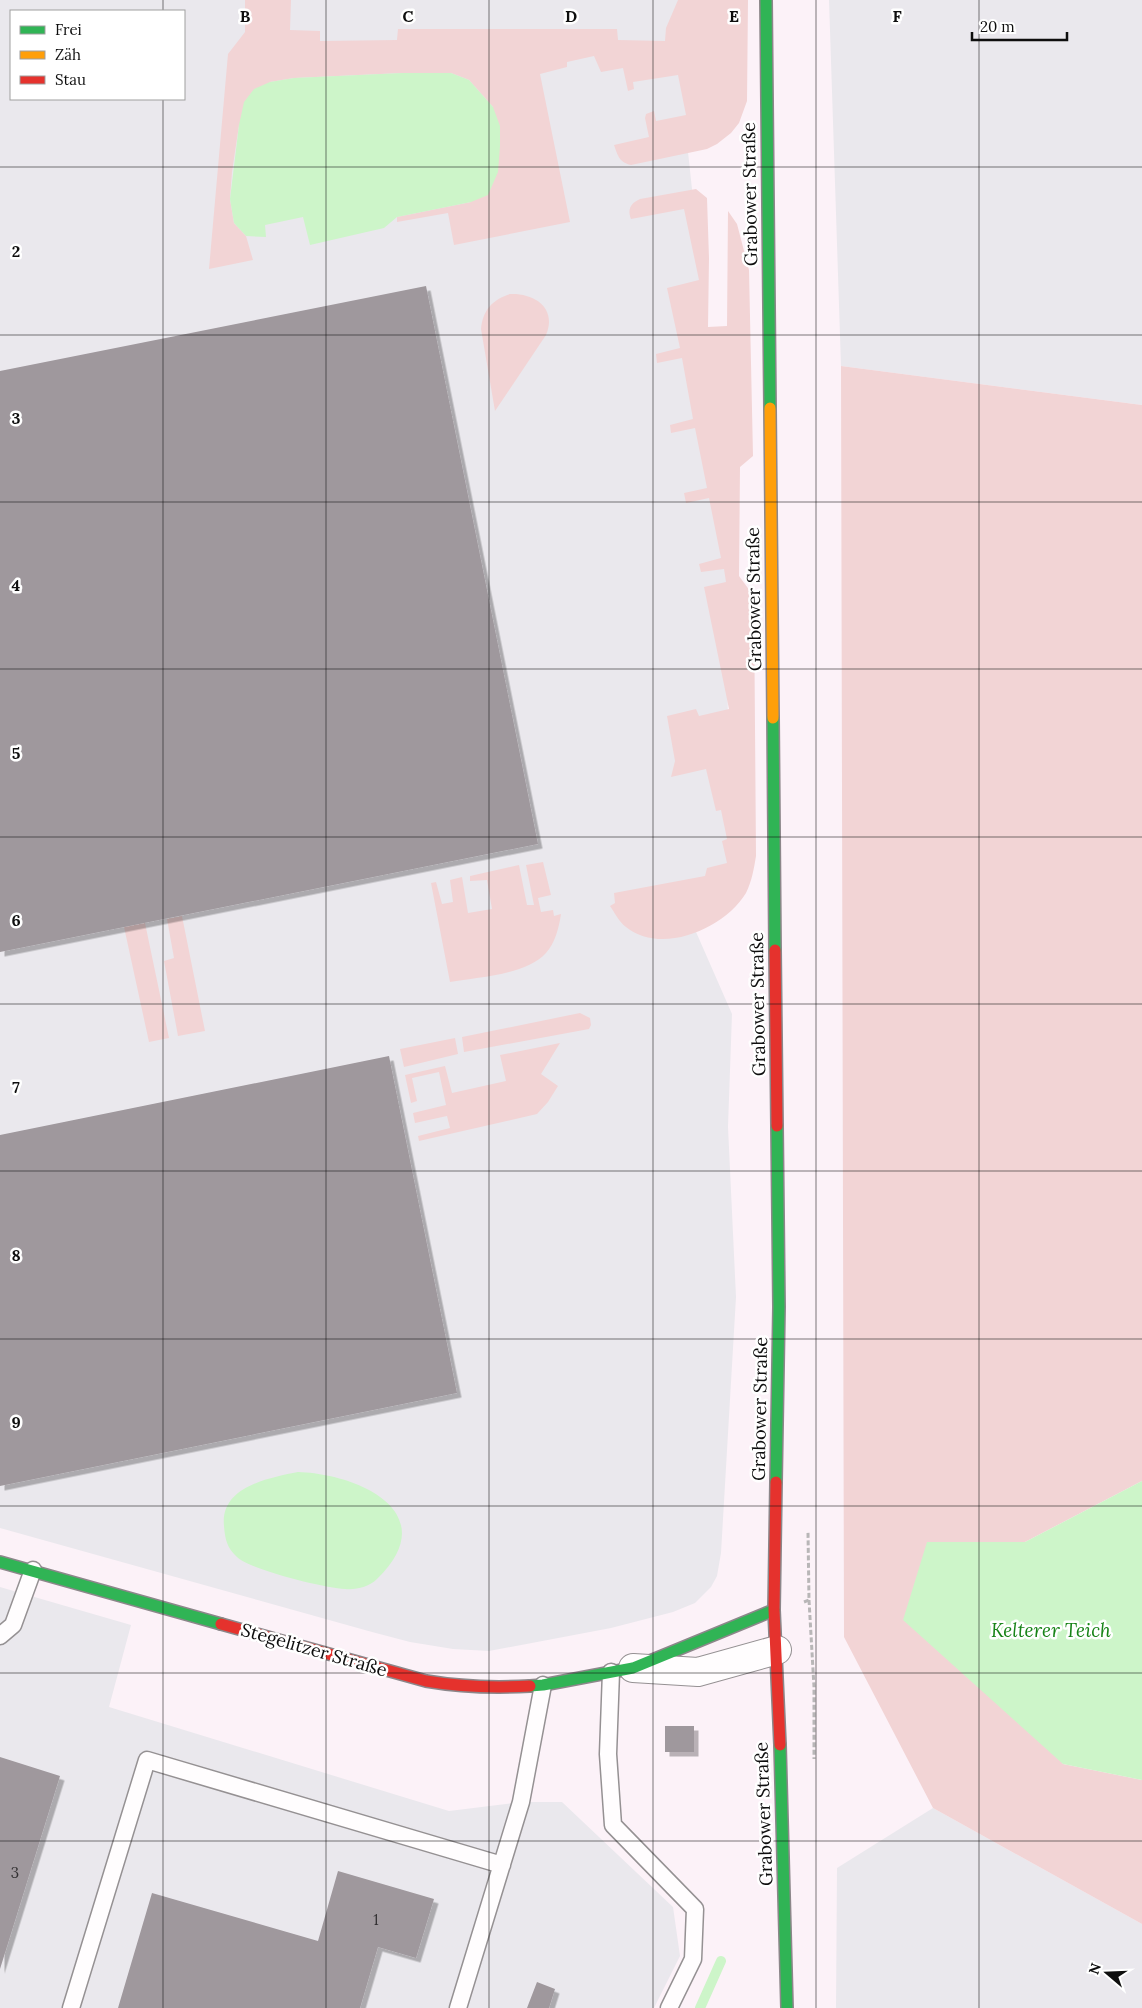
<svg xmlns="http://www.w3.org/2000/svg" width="1142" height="2008" viewBox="0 0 1142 2008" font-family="Lora,serif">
	<defs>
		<filter id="shadow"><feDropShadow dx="4.5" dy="4.5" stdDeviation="0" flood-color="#0004"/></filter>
	</defs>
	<rect width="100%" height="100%" fill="#fcf2f8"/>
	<path fill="#eae8ed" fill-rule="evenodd" d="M 0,0 L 708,0 L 688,152 L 692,189 L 706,256 L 708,335 L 725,344 L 729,875 L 675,884 L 732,1014 L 728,1127 L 736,1297 L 721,1553 L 717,1576 L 711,1587 L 695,1603 L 673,1612 L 611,1628 L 489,1651 L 453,1649 L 410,1642 L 372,1632 L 0,1528 ZM 11,11 L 184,11 L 184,99 L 11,99 Z
		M 829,0 L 1142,0 L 1142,405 L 841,366 Z
		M 0,1587 L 131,1625 L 109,1707 L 449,1811 L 521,1802 L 562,1802 L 673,1907 L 680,1956 L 654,2008 L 0,2008 Z
		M 933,1808 L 1142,1924 L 1142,2008 L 836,2008 L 837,1868 Z"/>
	<path fill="#f2d4d5" d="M 245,0 L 291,0 L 290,30 L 320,31 L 320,41 L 397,40 L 398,29 L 617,29 L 618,40 L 665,41 L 666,28 L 678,0 L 748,0 L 747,101 L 739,123 L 731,133 L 717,144 L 707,149 L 631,165 C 619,162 618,156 614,145 L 649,137 L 645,118 L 646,114 L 654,111 L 656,121 L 686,115 L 678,75 L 633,82 L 634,89 L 628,91 L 623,68 L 601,72 L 594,56 L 567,62 L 567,67 L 540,74 L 570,222 L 454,245 L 448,213 L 397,222 L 397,217 L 471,202 L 493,107 L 469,80 L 451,73 L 402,73 L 294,78 L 270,82 L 239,125 L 232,172 L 230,199 L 234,223 L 246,236 L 253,260 L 209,269 L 228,54 L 245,32 Z
		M 696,189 L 707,198 L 709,258 L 708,327 L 727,326 L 728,211 L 737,224 L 749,270 L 753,456 L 740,467 L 739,576 L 750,591 L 754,600 L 756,856 C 754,868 752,881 746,893 C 725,928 662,956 626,927 C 619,922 615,913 610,906 L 615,903 L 614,893 L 705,876 L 707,868 L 727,863 L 722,841 L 727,839 L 721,810 L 716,811 L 706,769 L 671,777 L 675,761 L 667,716 L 696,709 L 699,716 L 729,709 L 704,587 L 726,582 L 724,569 L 701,572 L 699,564 L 721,558 L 709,498 L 686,503 L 684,493 L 707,488 L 695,428 L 671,433 L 670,425 L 693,419 L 682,358 L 657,363 L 656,354 L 680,348 L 667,288 L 699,280 L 684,209 L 631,219 C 627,209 631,203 640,199 Z
		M 510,294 C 536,293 557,309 546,335 L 495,411 L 481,329 C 483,310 492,300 510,294 Z
		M 841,366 L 1142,405 L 1142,1481 L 1025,1542 L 927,1542 L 1063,1764 L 1142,1780 L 1142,1924 L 933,1808 L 844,1637 Z
		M 543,862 L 551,895 L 538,898 L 541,912 L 553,910 L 554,916 L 561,914 C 559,928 555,943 546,953 C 526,975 478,977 450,982 L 431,883 L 436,882 L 442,904 L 453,902 L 450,880 L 462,877 L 468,913 L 492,909 L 487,880 L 470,881 L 470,876 L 519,865 L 527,905 L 534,905 L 526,865 Z
		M 182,916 L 205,1031 L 178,1036 L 164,961 L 174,958 L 167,919 Z
		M 145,923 L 169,1038 L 149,1042 L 124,927 Z
		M 580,1013 L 590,1018 L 591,1025 L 589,1029 L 464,1052 L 462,1037 Z
		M 455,1038 L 458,1054 L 404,1067 L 400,1049 Z
		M 560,1043 L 541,1074 L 558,1086 L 548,1102 L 537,1114 L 419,1141 L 418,1136 L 450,1128 L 447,1116 L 415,1123 L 413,1113 L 446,1105 L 439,1072 L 412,1078 L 417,1101 L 411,1103 L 405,1075 L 445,1066 L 452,1093 L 506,1081 L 500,1055 Z"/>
	<path fill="#cdf5c9" d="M 402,73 L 451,73 L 469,80 L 493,107 L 500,126 L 500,146 L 498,172 L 488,195 L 471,202 L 397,217 L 384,228 L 310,245 L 303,217 L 265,225 L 266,237 L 246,236 L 234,223 L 230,199 L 239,125 L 244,102 L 254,89 L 270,82 L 294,78 Z
		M 298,1472 C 359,1474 445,1513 377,1579 C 369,1587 356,1590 345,1589 C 324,1588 251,1570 237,1557 C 227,1548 225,1539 224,1526 C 220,1487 268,1478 298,1472 Z
		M 1142,1481 L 1142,1780 L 1063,1764 L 903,1620 L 927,1542 L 1025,1542 Z"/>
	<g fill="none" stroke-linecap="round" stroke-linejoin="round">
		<path stroke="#cdf5c9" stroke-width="10" d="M 700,2008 L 721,1961"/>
	</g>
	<path fill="#9f989d" filter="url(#shadow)" d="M 426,286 L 538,844 L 0,952 L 0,371 Z
		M 389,1056 L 457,1393 L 0,1486 L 0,1135 Z
		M 665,1726 L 694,1726 L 694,1752 L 665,1752 Z
		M 0,1757 L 60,1776 L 0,1969 Z
		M 338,1871 L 434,1899 L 416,1958 L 378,1947 L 360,2008 L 118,2008 L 152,1893 L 318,1941 Z
		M 537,1982 L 555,1989 L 549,2008 L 527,2008 Z"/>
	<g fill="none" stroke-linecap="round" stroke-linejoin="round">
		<g stroke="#959193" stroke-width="19">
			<path id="lane" d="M 0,1636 L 13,1625 L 33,1570
				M 611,1672 L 608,1754 L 613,1825 L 695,1909 L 693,1959 L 669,2008
				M 71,2008 L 147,1760 L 502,1865
				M 458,2008 L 521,1802 L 543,1685"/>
		</g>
		<g stroke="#959193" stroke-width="30">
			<path id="street" d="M 633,1668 L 698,1672 L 777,1650"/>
		</g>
		<g stroke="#8c878a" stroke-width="14">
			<path id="fast" d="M 766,0 L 770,408
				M 773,718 L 775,950
				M 776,1482 L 779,1307 L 777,1126
				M 0,1562 L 221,1624
				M 530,1686 L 543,1685 L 633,1668 L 774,1610
				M 780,1745 L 787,2008"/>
		</g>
		<g stroke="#8c878a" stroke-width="14">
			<path id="slow" d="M 770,408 L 773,718"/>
		</g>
		<g stroke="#8c878a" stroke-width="14">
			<path id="jam" d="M 775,950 L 777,1126
				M 776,1482 L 774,1610 L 780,1745
				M 221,1624 L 426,1681 C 461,1687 495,1688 530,1686"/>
		</g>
		<path stroke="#b8b6b7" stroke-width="3" stroke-dasharray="5 2.5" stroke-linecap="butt" d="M 809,1600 L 814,1687 L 814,1759
			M 804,1602 L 809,1600 L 808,1532"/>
		<use href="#lane" stroke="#fffdfe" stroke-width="16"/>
		<use href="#street" stroke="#fffdfe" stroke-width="28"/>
		<use href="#fast" stroke="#30b455" stroke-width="11"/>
		<use href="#slow" stroke="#ff9f0a" stroke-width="11"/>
		<use href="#jam" stroke="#e5322d" stroke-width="11"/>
	</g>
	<path fill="none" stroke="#0e0e0e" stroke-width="1" stroke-opacity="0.55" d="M 163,0 L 163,11M 326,0 L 326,2008M 489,0 L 489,2008M 653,0 L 653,2008M 816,0 L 816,2008M 979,0 L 979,2008M 163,99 L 163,2008M 0,167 L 1142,167M 0,335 L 1142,335M 0,502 L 1142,502M 0,669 L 1142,669M 0,837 L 1142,837M 0,1004 L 1142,1004M 0,1171 L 1142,1171M 0,1339 L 1142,1339M 0,1506 L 1142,1506M 0,1673 L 1142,1673M 0,1841 L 1142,1841"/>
	<g text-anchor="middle" stroke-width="5" stroke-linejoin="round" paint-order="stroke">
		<g font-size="15" fill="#323032">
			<text x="15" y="1878">3</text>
			<text x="376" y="1925">1</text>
		</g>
		<g font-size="18" fill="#0e0e0e" stroke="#fff">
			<text transform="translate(750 194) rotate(-91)" y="6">Grabower Straße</text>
			<text transform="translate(754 599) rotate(-91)" y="6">Grabower Straße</text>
			<text transform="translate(758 1004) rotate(-91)" y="6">Grabower Straße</text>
			<text transform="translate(760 1409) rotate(-89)" y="6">Grabower Straße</text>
			<text transform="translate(314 1650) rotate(16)" y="6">Stegelitzer Straße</text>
			<text transform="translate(764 1814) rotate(-92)" y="6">Grabower Straße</text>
		</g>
		<g font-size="19" font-style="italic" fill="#178317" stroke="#fff">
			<text x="1051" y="1637">Kelterer Teich</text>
		</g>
	</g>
	<g font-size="16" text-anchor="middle" font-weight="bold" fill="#0e0e0e" stroke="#fff" stroke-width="5" stroke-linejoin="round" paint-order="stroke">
		<text x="245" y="22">B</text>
		<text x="408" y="22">C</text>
		<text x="571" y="22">D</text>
		<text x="734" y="22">E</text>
		<text x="897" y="22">F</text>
		<text x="16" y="257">2</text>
		<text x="16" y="424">3</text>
		<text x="16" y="591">4</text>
		<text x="16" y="759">5</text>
		<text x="16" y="926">6</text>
		<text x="16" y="1093">7</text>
		<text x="16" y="1261">8</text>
		<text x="16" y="1428">9</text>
	</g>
	<rect x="10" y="10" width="175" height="90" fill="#ffffff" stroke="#9f9f9f"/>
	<rect x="20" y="26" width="25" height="8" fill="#30b455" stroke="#9f9f9f"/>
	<text x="55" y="35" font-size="15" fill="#0e0e0e">Frei</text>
	<rect x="20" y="51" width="25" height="8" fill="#ff9f0a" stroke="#9f9f9f"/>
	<text x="55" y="60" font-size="15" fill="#0e0e0e">Zäh</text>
	<rect x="20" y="76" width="25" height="8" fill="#e5322d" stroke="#9f9f9f"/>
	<text x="55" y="85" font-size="15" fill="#0e0e0e">Stau</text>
	<g transform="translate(1107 1973) rotate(289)" stroke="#ffffff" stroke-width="4" paint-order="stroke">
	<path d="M0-4L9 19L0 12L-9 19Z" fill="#0e0e0e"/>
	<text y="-8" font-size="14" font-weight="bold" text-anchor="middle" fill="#0e0e0e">N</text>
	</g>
	<path d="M972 32v8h95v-8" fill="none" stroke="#0e0e0e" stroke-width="2.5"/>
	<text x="980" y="32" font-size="15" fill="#0e0e0e" stroke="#ffffff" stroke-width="4" paint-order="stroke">20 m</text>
</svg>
